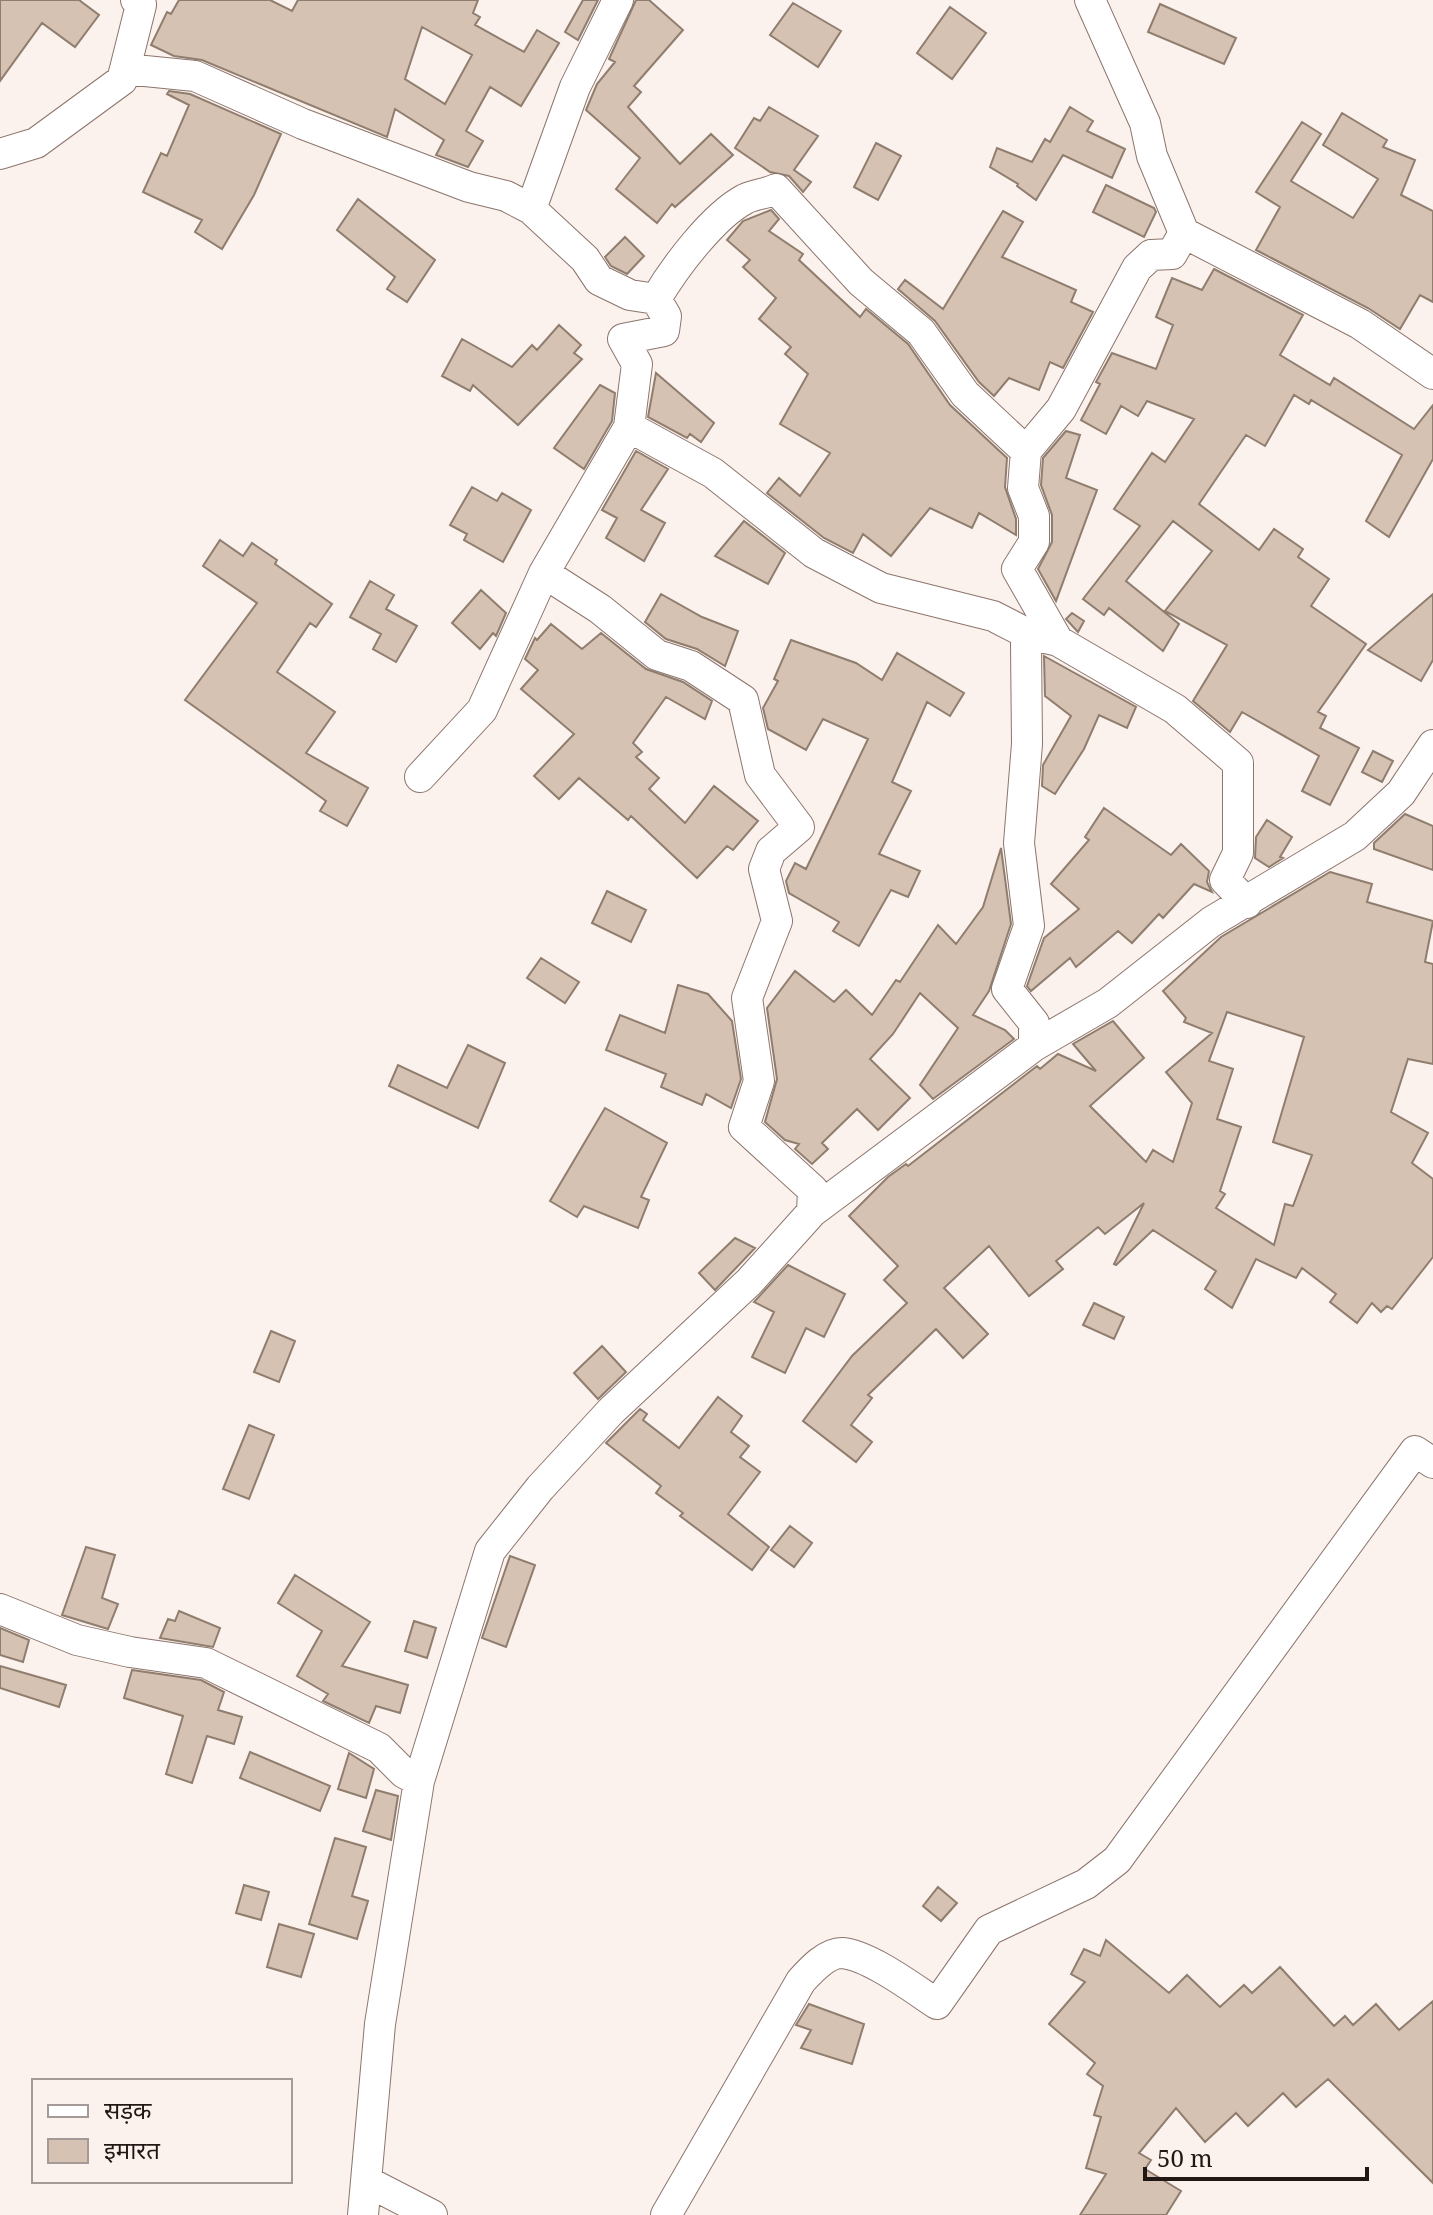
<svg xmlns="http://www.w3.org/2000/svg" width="1433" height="2215" viewBox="0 0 1433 2215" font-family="'Noto Serif','Noto Sans Devanagari',serif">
	<rect width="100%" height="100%" fill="#fbf1ed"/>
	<path fill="#d6c2b2" stroke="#8f7d6e" stroke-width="2" fill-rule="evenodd" d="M 0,0 L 79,0 L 99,15 L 75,47 L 42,23 L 0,81 Z
		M 179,0 L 270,0 L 292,11 L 298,0 L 478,0 L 473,13 L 480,17 L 475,25 L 524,52 L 537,30 L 559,43 L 521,106 L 490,87 L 466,131 L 483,141 L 468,167 L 436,155 L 444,140 L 395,109 L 387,137 L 202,60 L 174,56 L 151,45 L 167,12 L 171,14 ZM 422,27 L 472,55 L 445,104 L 405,79 Z
		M 583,0 L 598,0 L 578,40 L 565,32 Z
		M 636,0 L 649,0 L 683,30 L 634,86 L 641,92 L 628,107 L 680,164 L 711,134 L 733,155 L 675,207 L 672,204 L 657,223 L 616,189 L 640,158 L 586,110 L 597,84 L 615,62 L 609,59 Z
		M 793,3 L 841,31 L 818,67 L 770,35 Z
		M 1160,4 L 1236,38 L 1224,64 L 1148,32 Z
		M 950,7 L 986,33 L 952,79 L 917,53 Z
		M 169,91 L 190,94 L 281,134 L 254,195 L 222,249 L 195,232 L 202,220 L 143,192 L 161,153 L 167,156 L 189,105 L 167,94 Z
		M 769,107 L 818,136 L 794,170 L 811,182 L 803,192 L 789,176 L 770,172 L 735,148 L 754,118 L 760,121 Z
		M 1070,107 L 1093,121 L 1087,131 L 1125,149 L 1112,178 L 1063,155 L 1036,200 L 1017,186 L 1018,184 L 990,167 L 997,148 L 1032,162 L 1045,139 L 1050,142 Z
		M 1342,113 L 1387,140 L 1383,147 L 1415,160 L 1401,195 L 1433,211 L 1433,302 L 1420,295 L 1400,329 L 1368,308 L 1256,250 L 1280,207 L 1256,192 L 1302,122 L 1321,134 L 1291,181 L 1353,218 L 1378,179 L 1323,145 Z
		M 876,143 L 901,156 L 878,200 L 854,187 Z
		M 1106,185 L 1154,208 L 1156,212 L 1144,237 L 1093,212 Z
		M 358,199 L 435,260 L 407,302 L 387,289 L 395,277 L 337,230 Z
		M 771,210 L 779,219 L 769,231 L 803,254 L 799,260 L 860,317 L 866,309 L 908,344 L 950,405 L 1007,458 L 1005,487 L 1016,519 L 1016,535 L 979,513 L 972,528 L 930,508 L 891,556 L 863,534 L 853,553 L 824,538 L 767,493 L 779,478 L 800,496 L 830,453 L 780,424 L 808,374 L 785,354 L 791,347 L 759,319 L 776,298 L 743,267 L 750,260 L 727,240 L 743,221 Z
		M 1003,211 L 1023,222 L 1002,257 L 1076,290 L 1071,302 L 1093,312 L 1063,368 L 1050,362 L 1039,390 L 1009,378 L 994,396 L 979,382 L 935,321 L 898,289 L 905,280 L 943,309 Z
		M 625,237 L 644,256 L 627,274 L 611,266 L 605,257 Z
		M 1214,269 L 1303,315 L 1280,355 L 1330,385 L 1334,378 L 1414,429 L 1433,405 L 1433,459 L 1389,537 L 1366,521 L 1402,455 L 1311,400 L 1309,404 L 1294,395 L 1265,446 L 1246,435 L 1199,504 L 1259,550 L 1274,529 L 1303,549 L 1298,557 L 1329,579 L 1311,606 L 1366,644 L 1318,712 L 1326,716 L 1320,728 L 1359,748 L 1330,805 L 1302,791 L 1319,756 L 1242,712 L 1230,732 L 1193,701 L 1227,645 L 1165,611 L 1212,551 L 1173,521 L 1126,581 L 1179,624 L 1163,651 L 1109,608 L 1104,615 L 1083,599 L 1140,526 L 1114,509 L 1152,453 L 1165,462 L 1194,419 L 1147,401 L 1138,416 L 1121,406 L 1106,434 L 1081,420 L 1100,384 L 1096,382 L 1112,353 L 1156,369 L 1173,325 L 1156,317 L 1172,278 L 1202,290 Z
		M 559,325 L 581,345 L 574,353 L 582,359 L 518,425 L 473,385 L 470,391 L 442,376 L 462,339 L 512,367 L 532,345 L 537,350 Z
		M 656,373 L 714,423 L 701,442 L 690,434 L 687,438 L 648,417 Z
		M 600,385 L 615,393 L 612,421 L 584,469 L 554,448 Z
		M 1066,431 L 1080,435 L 1066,478 L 1097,490 L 1056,601 L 1038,569 L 1052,542 L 1052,515 L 1041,485 L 1043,458 Z
		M 636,451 L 668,469 L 641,510 L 665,523 L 644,561 L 606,538 L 617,518 L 602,510 Z
		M 472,487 L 497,501 L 502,493 L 531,510 L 503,562 L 464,540 L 467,534 L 450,525 Z
		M 744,521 L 785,553 L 768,584 L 715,556 Z
		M 220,540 L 243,556 L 252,543 L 277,560 L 275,564 L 332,604 L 316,627 L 310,623 L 277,672 L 335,712 L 306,753 L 368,788 L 347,826 L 320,811 L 326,801 L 185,700 L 257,603 L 203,566 Z
		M 370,581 L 394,595 L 386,609 L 417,626 L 396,662 L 373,649 L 381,634 L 350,617 Z
		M 481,590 L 506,613 L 496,636 L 493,633 L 480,649 L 452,623 Z
		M 661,594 L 702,617 L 738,631 L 725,666 L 697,649 L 666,639 L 645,622 Z
		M 1433,594 L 1433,660 L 1421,681 L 1368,650 Z
		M 1072,613 L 1084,621 L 1078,632 L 1066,619 Z
		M 551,624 L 582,649 L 601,633 L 646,669 L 683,682 L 712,701 L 705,719 L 666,697 L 633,743 L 642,752 L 636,757 L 659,778 L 649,789 L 685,823 L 714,786 L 758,821 L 733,850 L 727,846 L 697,878 L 631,816 L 628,820 L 579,778 L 559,799 L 534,776 L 574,734 L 521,689 L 538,670 L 525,659 L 535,638 L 537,640 Z
		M 791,640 L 856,663 L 882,680 L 897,653 L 964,693 L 950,716 L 927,702 L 892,782 L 911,791 L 879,854 L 920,871 L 908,897 L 891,890 L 859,946 L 833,931 L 839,922 L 789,893 L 786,881 L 795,863 L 806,869 L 868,739 L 823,719 L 806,750 L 768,729 L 763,708 L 778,681 L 774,679 Z
		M 1044,656 L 1136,707 L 1127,728 L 1099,715 L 1084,749 L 1055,794 L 1042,786 L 1043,765 L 1071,716 L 1045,696 Z
		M 1373,751 L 1393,761 L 1382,782 L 1362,772 Z
		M 1104,808 L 1171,855 L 1181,844 L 1209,871 L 1207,882 L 1212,892 L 1194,884 L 1163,918 L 1159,914 L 1132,943 L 1118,931 L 1076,967 L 1070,958 L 1031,991 L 1027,986 L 1044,938 L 1079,909 L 1051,884 L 1089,840 L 1085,837 Z
		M 1405,814 L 1433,826 L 1433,870 L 1374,849 L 1374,843 Z
		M 1267,820 L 1292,837 L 1280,857 L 1283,858 L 1269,867 L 1255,858 L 1256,837 Z
		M 1001,848 L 1011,924 L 989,991 L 973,1015 L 1005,1030 L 1014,1039 L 933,1099 L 920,1085 L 958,1028 L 920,993 L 893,1034 L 870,1059 L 910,1098 L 878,1130 L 857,1109 L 822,1143 L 828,1149 L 812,1164 L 795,1149 L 799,1144 L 785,1140 L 765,1122 L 777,1079 L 767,1008 L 795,971 L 834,1002 L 846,990 L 872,1015 L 896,980 L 900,982 L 938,925 L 956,944 L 983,907 Z
		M 1330,872 L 1372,884 L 1367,902 L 1433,921 L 1425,962 L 1433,964 L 1433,1064 L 1408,1059 L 1391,1112 L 1428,1133 L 1412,1163 L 1433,1179 L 1433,1257 L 1392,1309 L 1387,1306 L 1381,1312 L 1372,1303 L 1357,1323 L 1330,1302 L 1336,1294 L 1302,1268 L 1296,1278 L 1256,1259 L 1232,1308 L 1205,1289 L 1216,1271 L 1153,1230 L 1116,1265 L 1114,1264 L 1144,1203 L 1105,1234 L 1098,1227 L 1056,1261 L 1063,1269 L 1029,1296 L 989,1246 L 944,1288 L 988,1334 L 963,1358 L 936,1329 L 868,1395 L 872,1398 L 851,1425 L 872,1442 L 856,1462 L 803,1421 L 852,1356 L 907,1303 L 884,1280 L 898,1266 L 849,1216 L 888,1177 L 906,1164 L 908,1166 L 1037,1066 L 1040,1069 L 1058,1054 L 1096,1071 L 1073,1044 L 1113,1021 L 1144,1058 L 1090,1106 L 1146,1162 L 1153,1150 L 1173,1162 L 1192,1103 L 1166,1072 L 1212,1033 L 1184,1022 L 1186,1018 L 1163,991 L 1221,937 ZM 1227,1012 L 1304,1037 L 1273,1142 L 1312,1155 L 1293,1206 L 1285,1204 L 1274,1245 L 1216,1208 L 1225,1194 L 1220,1191 L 1241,1127 L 1217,1119 L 1233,1069 L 1209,1061 Z
		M 607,891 L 646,910 L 631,942 L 592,923 Z
		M 541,958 L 579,982 L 565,1003 L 527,978 Z
		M 678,985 L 708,994 L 732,1021 L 741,1079 L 731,1108 L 706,1094 L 702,1105 L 661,1087 L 666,1074 L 606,1050 L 620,1015 L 665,1033 Z
		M 468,1045 L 505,1063 L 478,1128 L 389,1086 L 398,1065 L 447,1088 Z
		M 605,1108 L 667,1143 L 641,1197 L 649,1200 L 638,1228 L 584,1206 L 577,1217 L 550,1201 Z
		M 735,1238 L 755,1248 L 715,1290 L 699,1273 Z
		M 788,1265 L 845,1294 L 824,1337 L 806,1328 L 785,1373 L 752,1357 L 774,1312 L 754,1302 Z
		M 1094,1303 L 1124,1317 L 1114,1339 L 1083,1325 Z
		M 271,1331 L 295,1341 L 279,1382 L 254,1372 Z
		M 602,1346 L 626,1372 L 598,1399 L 574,1373 Z
		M 718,1397 L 742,1416 L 731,1432 L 749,1446 L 740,1457 L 760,1472 L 728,1514 L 769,1547 L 752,1570 L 680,1516 L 683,1513 L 656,1493 L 661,1486 L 606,1443 L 640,1409 L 647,1414 L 643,1420 L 679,1448 Z
		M 249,1425 L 274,1435 L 249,1499 L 223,1489 Z
		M 790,1526 L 812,1543 L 794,1567 L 771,1550 Z
		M 86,1547 L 115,1555 L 102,1598 L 118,1604 L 108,1629 L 62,1615 Z
		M 510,1556 L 535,1565 L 506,1647 L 482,1638 Z
		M 295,1575 L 370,1622 L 342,1666 L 408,1685 L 400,1713 L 376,1706 L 369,1723 L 323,1701 L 328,1694 L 297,1676 L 322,1631 L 278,1603 Z
		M 179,1611 L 220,1628 L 213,1647 L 160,1638 L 168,1619 L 175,1621 Z
		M 414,1621 L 436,1628 L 427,1658 L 405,1651 Z
		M 0,1628 L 29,1640 L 23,1662 L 0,1655 Z
		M 0,1666 L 66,1685 L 59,1707 L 0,1688 Z
		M 132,1670 L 201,1680 L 224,1692 L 218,1710 L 242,1717 L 234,1744 L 207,1736 L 192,1783 L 166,1774 L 183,1716 L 124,1698 Z
		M 250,1752 L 330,1786 L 320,1811 L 240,1778 Z
		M 349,1753 L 374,1769 L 366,1798 L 338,1789 Z
		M 376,1790 L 398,1796 L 391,1840 L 363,1831 Z
		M 335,1838 L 366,1847 L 352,1896 L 368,1901 L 357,1939 L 309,1924 Z
		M 244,1885 L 269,1892 L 261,1920 L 236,1913 Z
		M 938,1887 L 957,1903 L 941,1921 L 923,1906 Z
		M 279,1924 L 314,1934 L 301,1977 L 267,1967 Z
		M 1106,1940 L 1169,1993 L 1187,1975 L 1220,2007 L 1244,1985 L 1252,1993 L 1280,1967 L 1334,2026 L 1345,2016 L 1353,2025 L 1376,2004 L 1399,2030 L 1433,2001 L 1433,2183 L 1328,2079 L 1296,2107 L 1283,2093 L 1248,2126 L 1236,2113 L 1205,2142 L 1176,2108 L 1139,2153 L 1151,2160 L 1145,2169 L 1181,2191 L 1166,2215 L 1080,2215 L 1106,2174 L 1086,2168 L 1101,2117 L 1094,2115 L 1103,2086 L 1087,2074 L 1095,2063 L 1049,2024 L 1085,1982 L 1071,1974 L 1084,1949 L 1100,1956 Z
		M 809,2004 L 864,2024 L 852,2064 L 801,2048 L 811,2030 L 796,2025 Z"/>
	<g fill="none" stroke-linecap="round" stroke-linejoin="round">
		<g stroke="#8c756d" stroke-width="32">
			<path id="minor" d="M 136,0 L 141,5 L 125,69 L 195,76 L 303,124 L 469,187 L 506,196 L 531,209 L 585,259 L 599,280 L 630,295 L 656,299
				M 1090,0 L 1145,123 L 1152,156 L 1184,233 L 1360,324 L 1433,374
				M 0,154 L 36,143 L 122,80 L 125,69
				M 531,209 L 575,87 L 618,0
				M 629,427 L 713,473 L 814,553 L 881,588 L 993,616 L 1028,634
				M 544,573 L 600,609 L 657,655 L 691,666 L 743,700 L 760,775 L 799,827 L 771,851 L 764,869 L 777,921 L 747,998 L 759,1081 L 744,1127 L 813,1190 L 812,1212
				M 1058,641 L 1175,709 L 1238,763 L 1238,853 L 1225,880 L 1247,903
				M 420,777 L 482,710 L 544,573 L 629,427 L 637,364 L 623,339 L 664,331 L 666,316 L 656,299 C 674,268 713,216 745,199 C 755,194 766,194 776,189 L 861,282 L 921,332 L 965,394 L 1026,451
				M 1034,1046 L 1034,1023 L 1007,989 L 1029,926 L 1019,843 L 1027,744 L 1026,644 L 1028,634 L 1058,641 L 1017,569 L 1034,542 L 1034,516 L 1023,488 L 1026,451 L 1061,409 L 1137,268 L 1151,255 L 1172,254 L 1184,233
				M 0,1609 L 77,1640 L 130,1652 L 206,1663 L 379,1748 L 404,1773 L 419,1781
				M 366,2181 L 432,2215
				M 363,2215 L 380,2024 L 419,1781 L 490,1551 L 540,1488 L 611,1411 L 749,1282 L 812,1212 L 1034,1046 L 1108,1003 L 1211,922 L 1355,836 L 1401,793 L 1433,745
				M 666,2215 L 801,1981 C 811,1970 826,1953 842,1953 C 869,1955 914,1989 937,2004 L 989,1930 L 1086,1884 L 1117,1860 L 1415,1451 L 1433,1463"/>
		</g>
		<use href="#minor" stroke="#fff" stroke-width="30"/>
	</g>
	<rect x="32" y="2079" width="260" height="104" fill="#fbf1ed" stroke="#a49a97" stroke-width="2"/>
	<rect x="48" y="2105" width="40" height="12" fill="#ffffff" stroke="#a49a97" stroke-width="2"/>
	<text x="104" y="2119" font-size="24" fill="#211815">सड़क</text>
	<rect x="48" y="2139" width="40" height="24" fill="#d6c2b2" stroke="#a49a97" stroke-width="2"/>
	<text x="104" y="2159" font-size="24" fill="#211815">इमारत</text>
	<path d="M1145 2167v12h222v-12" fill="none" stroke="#211815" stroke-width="4"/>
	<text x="1157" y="2167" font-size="24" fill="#211815" stroke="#fbf1ed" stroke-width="6" paint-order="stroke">50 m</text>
</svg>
